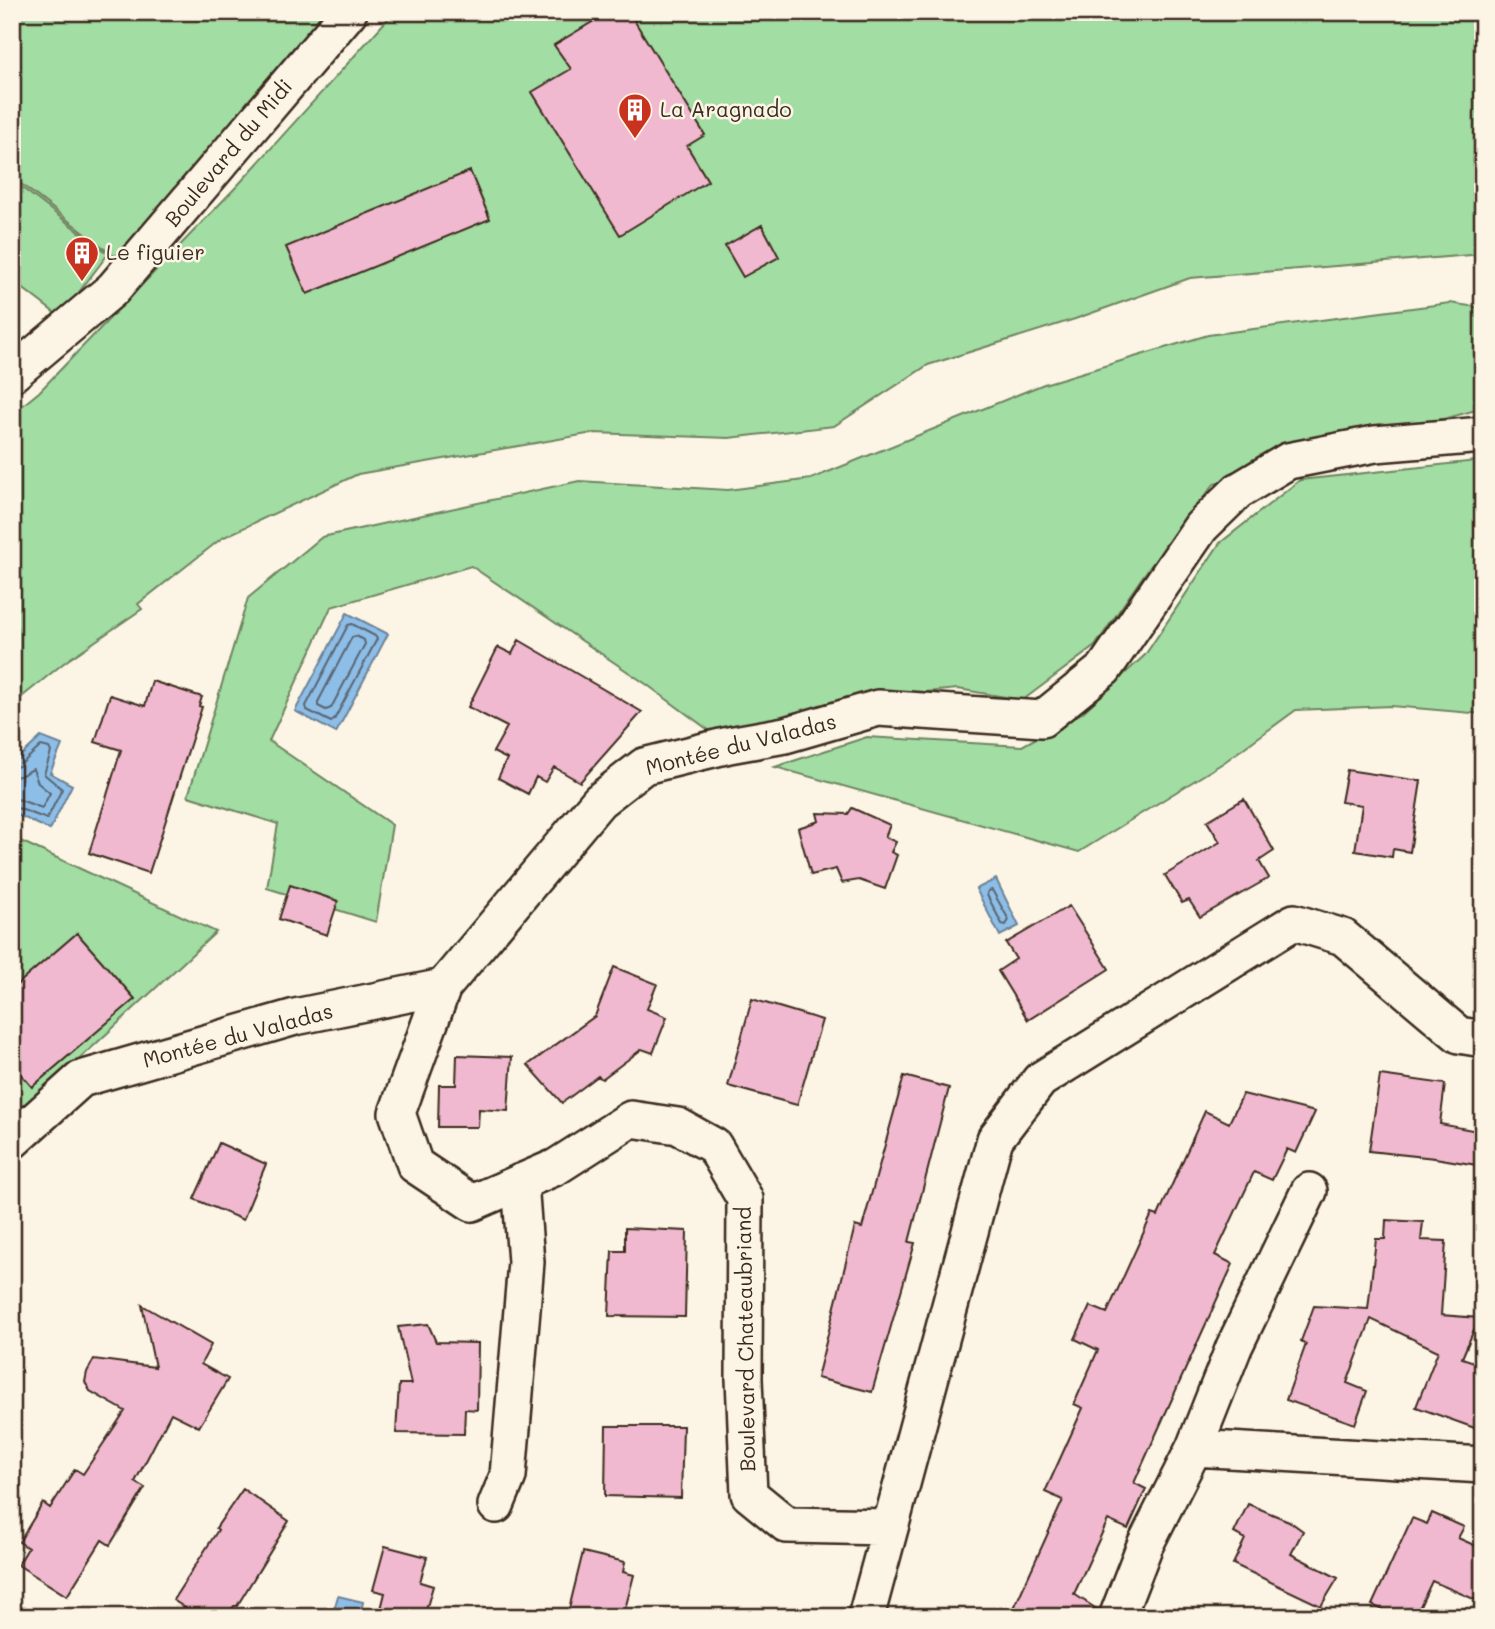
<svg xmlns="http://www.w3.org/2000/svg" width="1495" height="1629" viewBox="0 0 1495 1629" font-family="Mali,sans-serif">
	<rect width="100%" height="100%" fill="#fcf5e5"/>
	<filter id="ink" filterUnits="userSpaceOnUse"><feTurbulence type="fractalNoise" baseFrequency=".0143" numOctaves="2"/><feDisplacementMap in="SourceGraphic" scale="14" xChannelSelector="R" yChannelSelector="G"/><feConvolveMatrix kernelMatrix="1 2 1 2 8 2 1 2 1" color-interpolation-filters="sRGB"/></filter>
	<g filter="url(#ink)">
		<path fill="#a2dda3" stroke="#6e8460" stroke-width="2" d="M 12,12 L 327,12 L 118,259 L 12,177 Z
			M 394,12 L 1483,12 L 1483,254 L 1190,278 L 1075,319 L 928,365 L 834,426 L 729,438 L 593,433 L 358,474 L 222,538 L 138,604 L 142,609 L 65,662 L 12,705 L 12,414 L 39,392 L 238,185 Z
			M 12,180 L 108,254 L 60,317 L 12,280 Z
			M 1450,303 L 1483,308 L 1483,408 L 1214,484 L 1143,576 L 1095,646 L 1023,700 L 958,689 L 839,700 L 729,745 L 646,684 L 471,566 L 331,607 L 269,741 L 392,825 L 376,922 L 267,888 L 278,824 L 188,796 L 248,598 L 322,537 L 579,481 L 728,490 L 811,479 L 1044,384 L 1208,335 Z
			M 1476,461 L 1483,499 L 1483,714 L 1391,706 L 1296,710 L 1223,763 L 1079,852 L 775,767 L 867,737 L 1022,746 L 1082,713 L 1145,655 L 1220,543 L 1300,480 Z
			M 12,837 L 216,932 L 12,1122 Z"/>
		<path fill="#8cbee8" stroke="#6c8397" stroke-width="2" d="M 347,613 L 388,634 L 336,733 L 295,711 Z
			M 41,737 L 62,745 L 50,773 L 72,785 L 50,830 L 12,812 L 12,764 Z
			M 996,879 L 1019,926 L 1000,936 L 976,889 Z
			M 338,1596 L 363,1602 L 360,1617 L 332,1617 Z"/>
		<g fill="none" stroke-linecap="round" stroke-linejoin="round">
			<path stroke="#5b656f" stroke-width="2" d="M 352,624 L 375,636 L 377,639 L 334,720 L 331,722 L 307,710 L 306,706 L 348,625 Z
				M 356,636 L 364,640 L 365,644 L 331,708 L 326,710 L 318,706 L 318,702 L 352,637 Z
				M 12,768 L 19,766 L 41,746 L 49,748 L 51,752 L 44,774 L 62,789 L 47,819 L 12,806
				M 12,777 L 20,776 L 33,769 L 38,783 L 50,793 L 42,808 L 12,797
				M 992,890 L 1009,920 L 1006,925 L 1002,924 L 987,895 L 988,891 Z"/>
		</g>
		<path fill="#f0b9cf" stroke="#3b2a1e" stroke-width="2" d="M 609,12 L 629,12 L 705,135 L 687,146 L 708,181 L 620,235 L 532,92 L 571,69 L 554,45 Z
			M 470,171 L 490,219 L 307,294 L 286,247 Z
			M 762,225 L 779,257 L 743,277 L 725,246 Z
			M 519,640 L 642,712 L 580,782 L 554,767 L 545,782 L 536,777 L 528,794 L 498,778 L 507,759 L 493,752 L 507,727 L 468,707 L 498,647 L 512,654 Z
			M 152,681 L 202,697 L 199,706 L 202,707 L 149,873 L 89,853 L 121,750 L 95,742 L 110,695 L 145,706 Z
			M 1347,770 L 1421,781 L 1410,852 L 1393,849 L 1392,857 L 1355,851 L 1362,805 L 1341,802 Z
			M 1244,799 L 1274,851 L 1259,861 L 1269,878 L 1200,917 L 1189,900 L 1182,903 L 1165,875 L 1220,842 L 1207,821 Z
			M 852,808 L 890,825 L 885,837 L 896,842 L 891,852 L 897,855 L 885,889 L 859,880 L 842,883 L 836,869 L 811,875 L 798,828 L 819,821 L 817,813 L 848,814 Z
			M 290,885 L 338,901 L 327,935 L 279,919 Z
			M 1069,906 L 1109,969 L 1028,1020 L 998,971 L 1016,959 L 1006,943 Z
			M 77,933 L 135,999 L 32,1087 L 12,1064 L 12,989 Z
			M 614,967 L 657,984 L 647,1009 L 667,1017 L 653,1053 L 642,1049 L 602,1079 L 598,1076 L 562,1103 L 528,1065 L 595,1016 Z
			M 752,999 L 822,1020 L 797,1105 L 728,1086 Z
			M 457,1055 L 512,1057 L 508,1111 L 479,1109 L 478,1127 L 438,1127 L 439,1085 L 456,1085 Z
			M 1380,1075 L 1445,1084 L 1440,1124 L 1483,1132 L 1483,1166 L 1435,1158 L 1369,1151 Z
			M 904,1076 L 949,1088 L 909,1242 L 915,1243 L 872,1392 L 817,1378 L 855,1226 L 862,1228 Z
			M 1243,1094 L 1315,1112 L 1296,1153 L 1287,1149 L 1272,1180 L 1254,1172 L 1215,1255 L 1233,1264 L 1134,1483 L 1146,1489 L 1128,1529 L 1108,1520 L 1074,1594 L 1098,1610 L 1097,1617 L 1033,1617 L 1014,1608 L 1063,1500 L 1045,1492 L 1083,1408 L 1074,1404 L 1098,1350 L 1075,1339 L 1090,1306 L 1107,1313 L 1152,1214 L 1158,1216 L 1205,1111 L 1229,1123 Z
			M 219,1143 L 266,1164 L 243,1220 L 194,1199 Z
			M 1386,1220 L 1423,1222 L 1421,1240 L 1446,1241 L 1441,1315 L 1479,1318 L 1462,1358 L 1483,1365 L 1483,1431 L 1416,1407 L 1438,1351 L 1371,1319 L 1347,1383 L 1367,1391 L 1355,1424 L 1286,1400 L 1306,1344 L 1301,1341 L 1314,1306 L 1368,1309 L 1376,1239 L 1385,1239 Z
			M 625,1228 L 687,1231 L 685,1317 L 609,1316 L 612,1251 L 625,1251 Z
			M 142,1305 L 211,1345 L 201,1364 L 228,1379 L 199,1427 L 171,1413 L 135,1482 L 145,1488 L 110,1545 L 102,1540 L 67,1596 L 18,1565 L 28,1548 L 19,1542 L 43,1503 L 50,1508 L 75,1469 L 83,1474 L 125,1411 L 90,1391 L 85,1382 L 87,1372 L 94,1359 L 155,1367 Z
			M 428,1324 L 436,1342 L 478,1343 L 477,1410 L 465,1409 L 464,1434 L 396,1433 L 399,1384 L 411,1384 L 398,1327 Z
			M 606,1426 L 683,1426 L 681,1498 L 605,1496 Z
			M 243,1489 L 289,1521 L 237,1606 L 234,1606 L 227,1617 L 199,1617 L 173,1600 L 218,1530 L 216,1528 Z
			M 1248,1504 L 1289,1521 L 1303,1531 L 1291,1554 L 1338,1578 L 1321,1606 L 1233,1564 L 1245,1539 L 1234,1533 Z
			M 1432,1513 L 1464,1527 L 1458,1538 L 1483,1549 L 1483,1603 L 1432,1581 L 1415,1617 L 1399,1617 L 1372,1605 L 1412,1518 L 1427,1524 Z
			M 385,1546 L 427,1557 L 420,1582 L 433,1586 L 424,1617 L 379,1617 L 385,1593 L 373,1590 Z
			M 583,1552 L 625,1562 L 623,1572 L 634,1575 L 623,1617 L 567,1617 Z"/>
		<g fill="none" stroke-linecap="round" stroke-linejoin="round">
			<g stroke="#3b2a1e" stroke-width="40">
				<path id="minor" d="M 12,374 L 113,289 L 349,12
					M 443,987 L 397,1113 L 415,1165 L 472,1203 L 556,1167 L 631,1119 L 678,1126 L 714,1146 L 745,1199 L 744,1379 L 749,1494 L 787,1525 L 890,1527
					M 12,1141 L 81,1079 L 295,1017 L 443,987 L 599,801 L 644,766 L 729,745 L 785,735 L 878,708 L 1042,719 L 1104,669 L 1201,527 L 1238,491 L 1288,461 L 1375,444 L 1483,435
					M 1194,1448 L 1483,1465
					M 496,1505 L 508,1476 L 526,1262 L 520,1182
					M 866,1617 L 995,1139 L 1040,1080 L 1294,922 L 1343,937 L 1459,1035 L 1483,1039
					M 1117,1617 L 1145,1545 L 1194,1448 L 1234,1347 L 1309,1191"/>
			</g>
			<use href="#minor" stroke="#fcf5e5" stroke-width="35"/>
		</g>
	</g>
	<defs>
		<g id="building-pin" transform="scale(1.75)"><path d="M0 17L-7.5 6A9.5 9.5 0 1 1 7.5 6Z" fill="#c8321e" stroke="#fcf5e5"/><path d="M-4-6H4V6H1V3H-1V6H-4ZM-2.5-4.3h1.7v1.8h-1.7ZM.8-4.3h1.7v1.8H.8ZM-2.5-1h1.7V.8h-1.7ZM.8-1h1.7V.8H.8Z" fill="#fff"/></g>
	</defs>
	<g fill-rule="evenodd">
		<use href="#building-pin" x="635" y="110"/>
		<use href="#building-pin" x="82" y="253"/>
	</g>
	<g text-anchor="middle" stroke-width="5" stroke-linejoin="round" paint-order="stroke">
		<g font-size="21" fill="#3b2a1e" stroke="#fcf5e5" text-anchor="start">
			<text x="660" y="117">La Aragnado</text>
			<text x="106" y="260">Le figuier</text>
		</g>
		<g font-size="21" fill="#3b2a1e" stroke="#fcf5e5">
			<text transform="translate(229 153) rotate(-50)" y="7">Boulevard du Midi</text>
			<text transform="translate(741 745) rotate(-14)" y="7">Montée du Valadas</text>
			<text transform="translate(238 1036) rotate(-15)" y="7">Montée du Valadas</text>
			<text transform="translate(746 1339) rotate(-91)" y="7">Boulevard Chateaubriand</text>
		</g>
	</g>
	<rect width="1495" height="1629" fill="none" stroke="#fcf5e5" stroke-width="42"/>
	<rect x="21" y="21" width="1453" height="1587" fill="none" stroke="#3b2a1e" stroke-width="2.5" filter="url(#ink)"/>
</svg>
